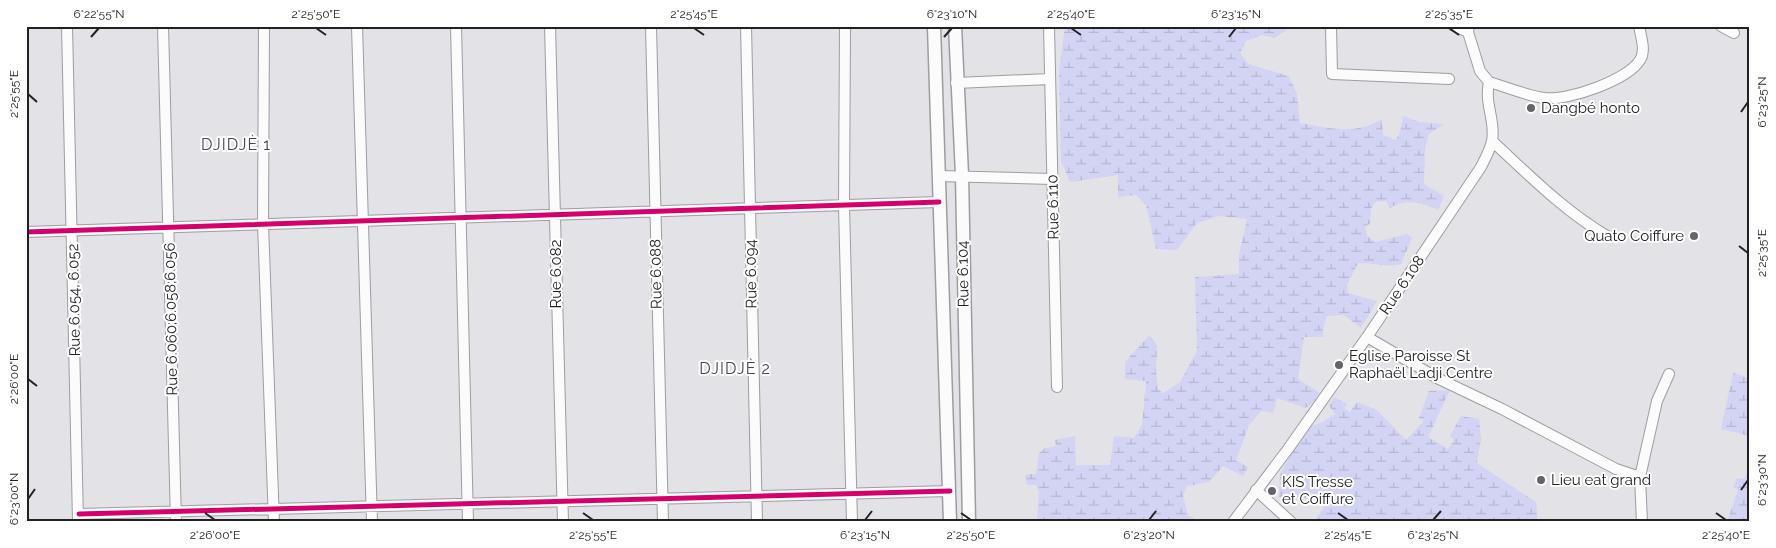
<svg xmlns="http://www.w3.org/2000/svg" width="1776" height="548" viewBox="0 0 1776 548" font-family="Raleway,sans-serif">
	<defs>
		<pattern id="wetland-marsh" width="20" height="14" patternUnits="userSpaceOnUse" patternTransform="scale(1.25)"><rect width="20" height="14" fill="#d3d4f4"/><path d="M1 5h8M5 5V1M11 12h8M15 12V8" fill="none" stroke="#b5b6d1"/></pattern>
	</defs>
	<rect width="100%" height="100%" fill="#e2e2e7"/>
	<path fill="url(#wetland-marsh)" d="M 1065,26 L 1293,26 L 1274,38 L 1262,35 L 1246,41 L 1240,53 L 1248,64 L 1289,76 L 1297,94 L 1300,123 C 1332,128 1353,136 1382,119 L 1383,135 L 1395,140 L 1399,135 L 1403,116 L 1420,122 L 1444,124 L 1429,134 L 1425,149 L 1424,184 L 1444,196 L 1438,210 C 1423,203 1406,198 1390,208 L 1386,201 L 1375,202 L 1371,209 L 1370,224 L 1365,226 L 1367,236 L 1376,242 L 1407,234 L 1412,238 L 1401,264 C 1387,268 1372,262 1358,263 L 1347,285 L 1348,293 L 1377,301 L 1361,328 L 1344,315 L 1327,316 L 1323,329 L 1323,337 L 1304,337 L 1298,379 L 1320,393 L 1312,404 L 1305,408 L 1277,398 L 1273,413 L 1261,411 L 1249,425 L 1236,460 L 1248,467 L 1243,476 L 1223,466 L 1209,482 L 1187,486 L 1183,496 L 1188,515 L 1199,522 L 1065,522 L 1037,519 L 1039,492 L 1036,485 L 1027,485 L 1025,477 L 1027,474 L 1036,474 L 1039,453 L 1045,448 L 1056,446 L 1055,440 L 1075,436 L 1076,465 L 1110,465 L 1114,436 L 1134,438 L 1142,425 L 1146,381 L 1125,379 L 1125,362 L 1149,335 L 1157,345 L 1156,371 L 1158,389 L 1163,393 L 1180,382 L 1197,351 L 1195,277 L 1239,274 L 1239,255 L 1247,219 L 1219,216 L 1197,223 L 1177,250 L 1156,249 L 1146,205 L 1136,195 L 1118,197 L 1118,175 L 1070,182 L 1061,161 L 1059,72 Z
		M 1733,373 L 1750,378 L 1750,436 L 1721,429 Z
		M 1450,390 L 1428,437 L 1448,449 L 1454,440 L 1450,436 L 1461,416 L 1479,419 L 1481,438 L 1477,463 L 1536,502 L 1538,522 L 1314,522 L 1329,499 L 1320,492 L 1312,502 L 1307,499 L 1279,497 L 1280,474 L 1305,428 L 1323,422 L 1335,414 L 1329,406 L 1334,397 L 1347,404 L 1344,408 L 1350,412 L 1357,402 L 1377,410 L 1406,440 L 1424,421 L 1419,418 L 1429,391 Z
		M 1750,468 L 1750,522 L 1727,522 L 1738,490 L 1733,487 L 1737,478 L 1744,479 Z"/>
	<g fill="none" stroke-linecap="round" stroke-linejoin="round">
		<g stroke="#9d9da1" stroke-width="12">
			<path id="minor" d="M 67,26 L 78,522
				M 163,26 L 176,522
				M 264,26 L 263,224 L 274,522
				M 357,26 L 372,522
				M 456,26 L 468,522
				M 550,26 L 563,522
				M 651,26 L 663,522
				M 746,26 L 757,522
				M 845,26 L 844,206 L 852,522
				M 1049,26 L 1057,387
				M 1331,26 L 1332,74 L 1449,79
				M 1454,26 L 1468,32
				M 1721,26 L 1734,33
				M 1489,82 C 1507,87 1527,96 1545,98 C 1568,101 1628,80 1640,60 C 1646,51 1641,37 1639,26
				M 956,83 L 1050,79
				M 1492,141 C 1528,174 1564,211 1607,236
				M 938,176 L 1052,179
				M 26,232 L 939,202
				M 1367,337 L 1439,379 L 1502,409 L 1616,469 L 1640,477
				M 1256,490 L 1291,522
				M 79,514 L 950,491
				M 1233,522 L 1288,449 L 1367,337 L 1481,167 C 1485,159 1490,150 1492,141 C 1496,121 1484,104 1489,82 L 1480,71 L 1468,32 L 1469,26
				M 1642,522 L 1640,477 L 1657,401 L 1669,374"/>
		</g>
		<g stroke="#9d9da1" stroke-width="15">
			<path id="tertiary" d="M 934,26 L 950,522
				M 955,26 L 962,175 L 969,522"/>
		</g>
		<use href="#minor" stroke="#fbfbfb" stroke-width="10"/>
		<use href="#tertiary" stroke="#fbfbfb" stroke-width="12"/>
		<g stroke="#fff" stroke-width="8">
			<path id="cycleway" d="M 26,232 L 939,202
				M 79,514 L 950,491"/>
		</g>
		<use href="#cycleway" stroke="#d6006c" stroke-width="5"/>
	</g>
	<path fill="none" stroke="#222225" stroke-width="2" d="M 316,28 L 326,35M 694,28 L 704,35M 1071,28 L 1081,35M 1449,28 L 1459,35M 91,37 L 99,28M 944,37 L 952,28M 1229,37 L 1236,28M 28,94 L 37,102M 1741,112 L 1748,102M 1739,246 L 1748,253M 28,379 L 37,386M 1741,490 L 1748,480M 28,499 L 35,489M 205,513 L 215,520M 583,513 L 593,520M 961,513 L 971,520M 1338,513 L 1348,520M 1716,513 L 1726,520M 865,520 L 872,511M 1149,520 L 1156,511M 1433,520 L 1441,511"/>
	<g fill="#656569" stroke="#fff" stroke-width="2">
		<circle cx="1531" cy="108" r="5"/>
		<circle cx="1694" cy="236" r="5"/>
		<circle cx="1339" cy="365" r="5"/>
		<circle cx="1541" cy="480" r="5"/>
		<circle cx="1272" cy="491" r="5"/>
	</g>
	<g text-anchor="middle" stroke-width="4" stroke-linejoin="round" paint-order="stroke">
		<g font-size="15" fill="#222225" stroke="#fff" text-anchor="start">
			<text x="1541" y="113">Dangbé honto</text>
			<text x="1684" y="241" text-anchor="end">Quato Coiffure</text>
			<text x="1349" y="361">Eglise Paroisse St<tspan x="1349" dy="17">Raphaël Ladji Centre</tspan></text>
			<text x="1551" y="485">Lieu eat grand</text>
			<text x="1282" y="487">KIS Tresse<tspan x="1282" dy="17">et Coiffure</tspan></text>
		</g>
		<g font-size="15" fill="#222225" stroke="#fff">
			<text transform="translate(1053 207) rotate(-91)" y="5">Rue 6.110</text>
			<text transform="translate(556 274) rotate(-90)" y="5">Rue 6.082</text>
			<text transform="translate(656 274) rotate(-91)" y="5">Rue 6.088</text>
			<text transform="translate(751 274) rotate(-91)" y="5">Rue 6.094</text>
			<text transform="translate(963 274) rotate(-91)" y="5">Rue 6.104</text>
			<text transform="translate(1402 285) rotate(-56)" y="5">Rue 6.108</text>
			<text transform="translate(74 300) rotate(-91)" y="5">Rue 6.054, 6.052</text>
			<text transform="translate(171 319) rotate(-91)" y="5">Rue 6.060;6.058;6.056</text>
		</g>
		<g font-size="16" letter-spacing="1" fill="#47484f" stroke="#fff">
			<text x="236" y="150">DJIDJÈ 1</text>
			<text x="735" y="374">DJIDJÈ 2</text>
		</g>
	</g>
	<rect width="1776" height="548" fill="none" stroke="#ffffff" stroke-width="55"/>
	<rect x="28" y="28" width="1720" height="492" fill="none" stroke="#222225" stroke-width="2"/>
	<g font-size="12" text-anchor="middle" fill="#222225">
		<text x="99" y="18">6°22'55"N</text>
		<text x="316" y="18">2°25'50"E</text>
		<text x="694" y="18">2°25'45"E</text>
		<text x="952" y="18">6°23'10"N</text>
		<text x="1071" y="18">2°25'40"E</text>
		<text x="1236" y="18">6°23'15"N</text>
		<text x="1449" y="18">2°25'35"E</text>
		<text transform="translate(14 94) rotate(-90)" y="4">2°25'55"E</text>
		<text transform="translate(1762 102) rotate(-90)" y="4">6°23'25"N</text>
		<text transform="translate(1762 253) rotate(-90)" y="4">2°25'35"E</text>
		<text transform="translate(14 379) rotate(-90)" y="4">2°26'00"E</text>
		<text transform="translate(1762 480) rotate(-90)" y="4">6°23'30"N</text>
		<text transform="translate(14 499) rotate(-90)" y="4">6°23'00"N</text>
		<text x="215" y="539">2°26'00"E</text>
		<text x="593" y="539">2°25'55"E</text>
		<text x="865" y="539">6°23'15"N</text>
		<text x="971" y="539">2°25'50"E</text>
		<text x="1149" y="539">6°23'20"N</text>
		<text x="1348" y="539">2°25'45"E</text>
		<text x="1433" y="539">6°23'25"N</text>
		<text x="1726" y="539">2°25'40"E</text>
	</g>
</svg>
